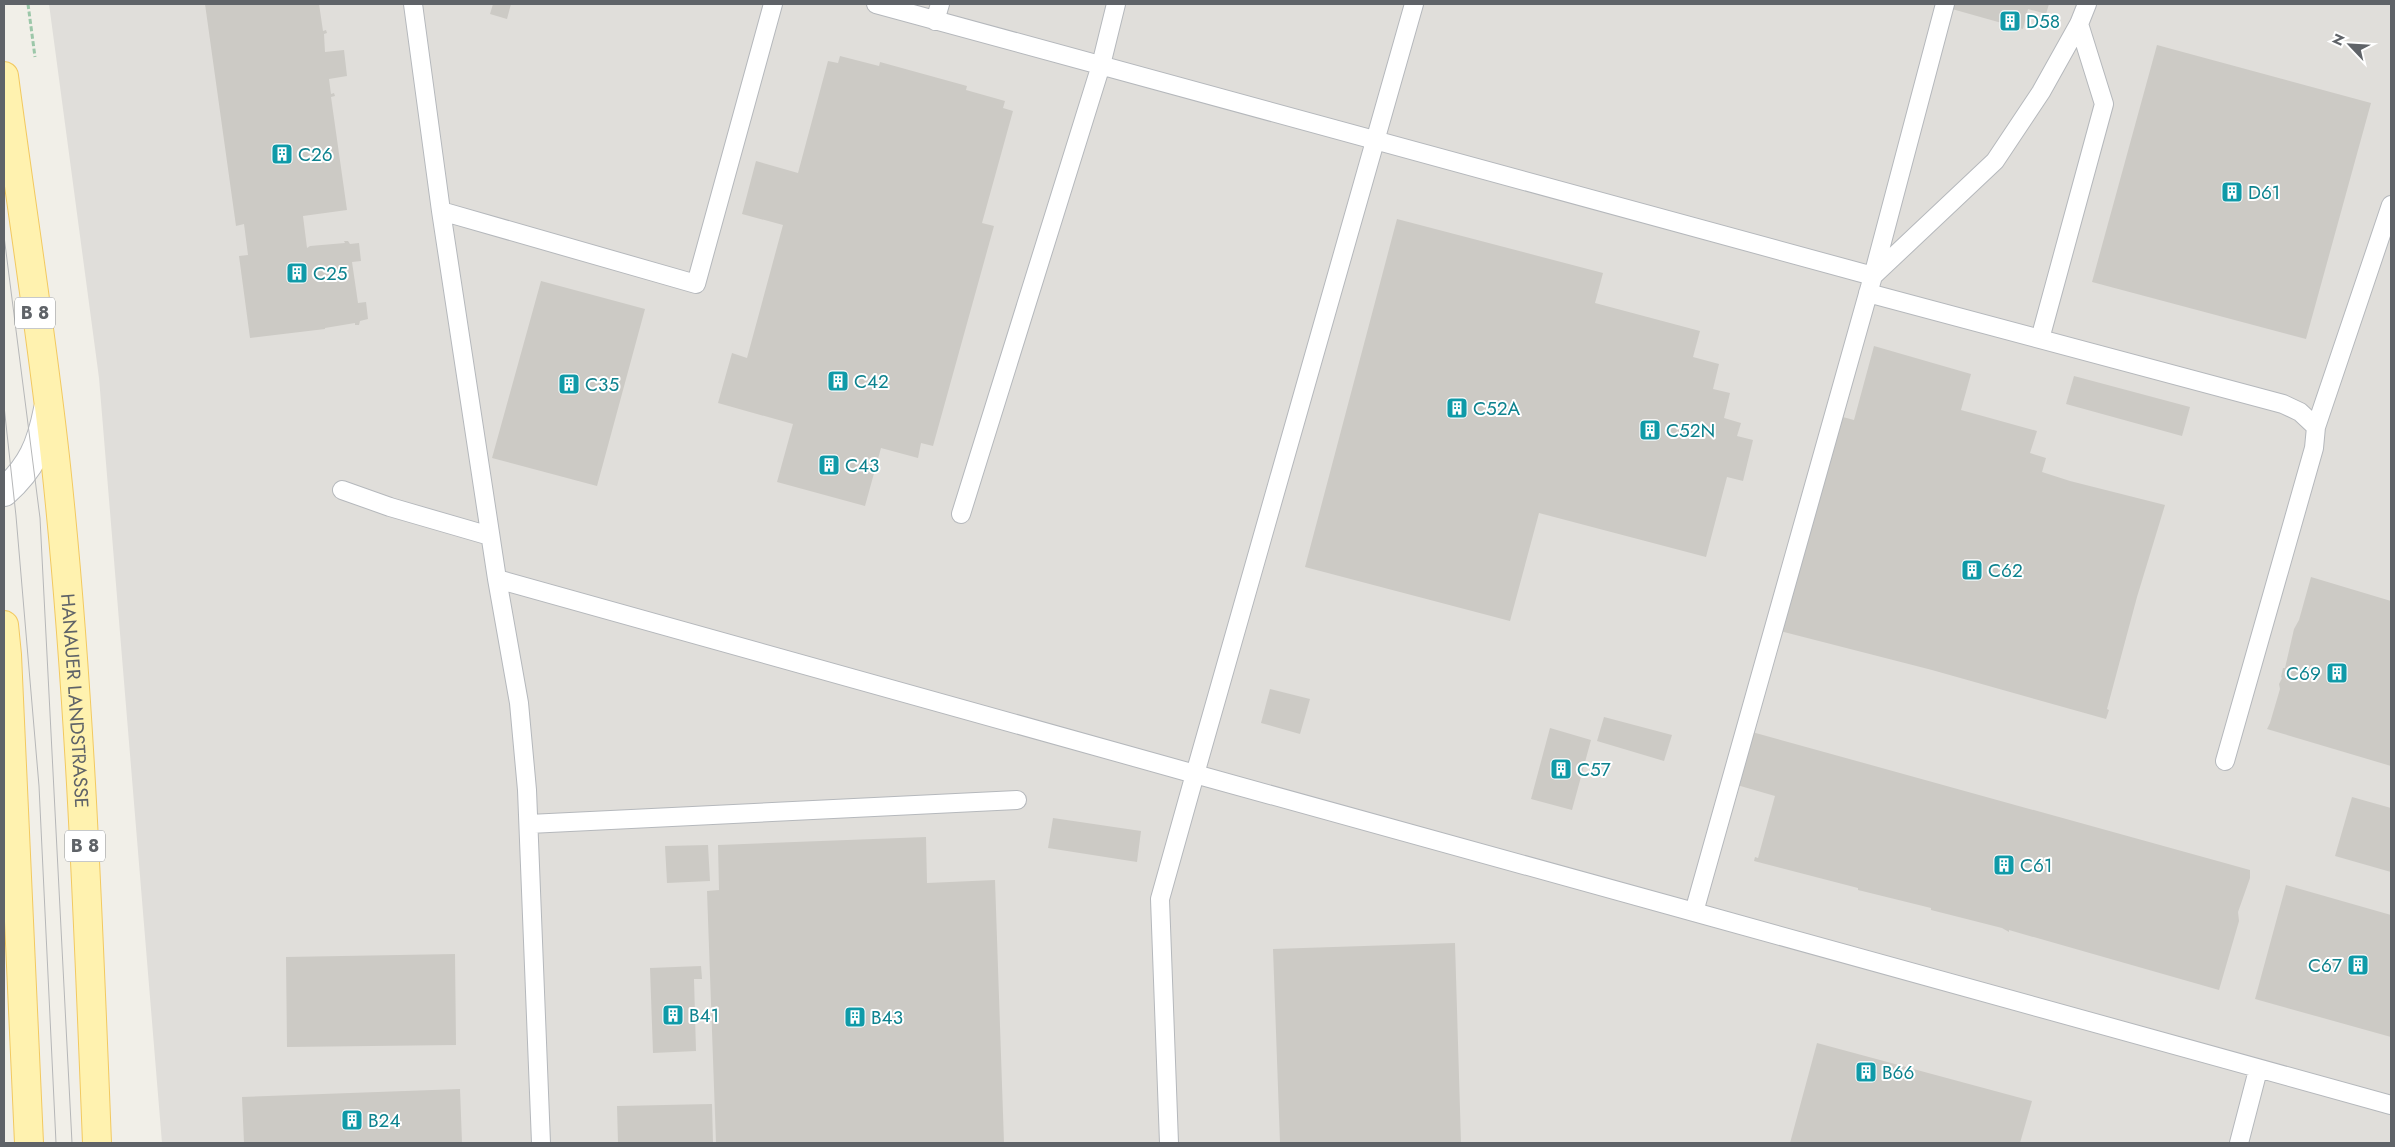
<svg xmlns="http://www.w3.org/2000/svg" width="2395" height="1147" viewBox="0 0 2395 1147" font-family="Jost,sans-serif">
	<rect width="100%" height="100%" fill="#f1efe8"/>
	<path fill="#e0deda" d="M 49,4 L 2391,4 L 2391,1143 L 162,1143 L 99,378 Z"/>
	<path fill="#cccac5" d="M 205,4 L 319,4 L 323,31 L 326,30 L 327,33 L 324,34 L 325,52 L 344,50 L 347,76 L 329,79 L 331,94 L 334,93 L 335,96 L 331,97 L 347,210 L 303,216 L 307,248 L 310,246 L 345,243 L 344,241 L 348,241 L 350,244 L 359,243 L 361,261 L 352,262 L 358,303 L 366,302 L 368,319 L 360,321 L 359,325 L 355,325 L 355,323 L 325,328 L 325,329 L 250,338 L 239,256 L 248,255 L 244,224 L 236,226 Z
		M 493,4 L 511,4 L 507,19 L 490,14 Z
		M 1954,4 L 2049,4 L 2046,14 L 2028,9 L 2023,29 L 1952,9 Z
		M 2157,45 L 2371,103 L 2306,339 L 2092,282 Z
		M 840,56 L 879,66 L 880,62 L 967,86 L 966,90 L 1005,101 L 1003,108 L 1013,111 L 982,223 L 994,226 L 933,446 L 921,443 L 918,458 L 881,448 L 865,506 L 777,482 L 793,424 L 718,403 L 732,353 L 747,358 L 783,225 L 742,214 L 756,161 L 798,173 L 828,61 L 838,63 Z
		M 1397,219 L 1603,273 L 1595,303 L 1700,331 L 1693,357 L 1719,364 L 1713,389 L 1730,393 L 1724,418 L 1741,423 L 1737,436 L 1753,440 L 1743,481 L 1727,477 L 1706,557 L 1539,513 L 1510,621 L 1305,567 Z
		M 541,281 L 645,309 L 597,486 L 492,458 Z
		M 1874,346 L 1971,374 L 1961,410 L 2037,431 L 2030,453 L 2046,458 L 2042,472 L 2070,481 L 2165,505 L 2137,597 L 2107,709 L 2109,710 L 2106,719 L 1932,670 L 1780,631 L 1839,416 L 1854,420 Z
		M 2074,376 L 2190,407 L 2182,436 L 2066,404 Z
		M 2311,577 L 2391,601 L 2391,766 L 2267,729 L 2270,723 L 2280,689 L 2279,684 L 2282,678 L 2281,677 L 2283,668 L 2285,668 L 2294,629 L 2299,620 Z
		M 1270,689 L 1310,699 L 1300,734 L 1261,723 Z
		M 1604,717 L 1672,735 L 1664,761 L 1597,741 Z
		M 1550,728 L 1591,740 L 1572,810 L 1531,799 Z
		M 1752,732 L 2250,870 L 2250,878 L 2238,912 L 2239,921 L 2219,990 L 2009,930 L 2009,932 L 2002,928 L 1931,910 L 1931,908 L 1858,890 L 1858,888 L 1754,861 L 1755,857 L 1758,858 L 1775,796 L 1737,785 Z
		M 2352,797 L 2391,808 L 2391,872 L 2335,856 Z
		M 1053,818 L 1141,831 L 1137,862 L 1048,848 Z
		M 926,837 L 927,883 L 995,880 L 1004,1143 L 716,1143 L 707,891 L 719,890 L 718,845 Z
		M 708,845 L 710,881 L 667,883 L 665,846 Z
		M 2286,885 L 2391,915 L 2391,1037 L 2255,999 Z
		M 1455,943 L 1461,1143 L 1280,1143 L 1273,949 Z
		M 455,954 L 456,1045 L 287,1047 L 286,957 Z
		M 701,966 L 702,979 L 694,979 L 696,1051 L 653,1053 L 650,968 Z
		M 1817,1043 L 2032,1101 L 2020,1143 L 1790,1143 Z
		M 460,1089 L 462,1143 L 244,1143 L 242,1097 Z
		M 712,1104 L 713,1143 L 618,1143 L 617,1106 Z"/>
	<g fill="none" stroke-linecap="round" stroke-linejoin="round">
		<g stroke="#b5b8bc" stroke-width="20">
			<path id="service" d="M 413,4 L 441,211 L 497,579
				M 876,4 L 1873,276 L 1995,161 L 2041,92 L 2079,24 L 2087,4
				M 1945,4 L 1873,276 L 1694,912 L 2391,1105
				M 935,21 L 940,4
				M 441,211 L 696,284 L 773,4
				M 1868,293 L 2283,404 L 2300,412 L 2316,427 L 2314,448 L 2225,761
				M 2040,339 L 2104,104 L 2079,24
				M 2316,427 L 2391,205
				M 342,490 L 390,507 L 490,536
				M 961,514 L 1101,65 L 1116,4
				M 529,824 L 1017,800
				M 541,1143 L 527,790 L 519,703 L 497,579 L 1195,774 L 1414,4
				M 1169,1143 L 1160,899 L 1195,774 L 1694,912
				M 2239,1143 L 2258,1070"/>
		</g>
		<g stroke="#b5b8bc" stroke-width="30">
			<path id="minor" d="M 4,492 C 32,467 41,445 48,409"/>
		</g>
		<g stroke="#f2c960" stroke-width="30">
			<g id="primary">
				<path id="s1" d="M 4,76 C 21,206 42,336 56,466 C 80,691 88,917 97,1143"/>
				<path d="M 4,625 L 7,655 L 29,1143"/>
			</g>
		</g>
		<path stroke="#9cc7a9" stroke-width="3" stroke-dasharray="5 2.5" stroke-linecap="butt" d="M 28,4 L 35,57"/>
		<use href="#service" stroke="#fff" stroke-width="18"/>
		<use href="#minor" stroke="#fff" stroke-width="28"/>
		<use href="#primary" stroke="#fff2af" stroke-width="28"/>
		<path stroke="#b6b7b8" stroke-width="1" d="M 4,236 L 40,518 L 72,1143
			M 4,406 L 16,516 L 39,786 L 56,1143"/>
	</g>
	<defs>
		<g id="building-square" transform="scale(1.125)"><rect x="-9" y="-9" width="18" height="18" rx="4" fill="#0f9aa8" stroke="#fff"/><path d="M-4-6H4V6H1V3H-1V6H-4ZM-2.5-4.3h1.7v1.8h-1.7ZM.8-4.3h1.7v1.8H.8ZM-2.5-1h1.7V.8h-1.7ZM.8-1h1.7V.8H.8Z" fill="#fff"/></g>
	</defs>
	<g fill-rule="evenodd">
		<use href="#building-square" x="2010" y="21"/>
		<use href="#building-square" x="282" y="154"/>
		<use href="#building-square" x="2232" y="192"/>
		<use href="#building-square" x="297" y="273"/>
		<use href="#building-square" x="838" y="381"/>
		<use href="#building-square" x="569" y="384"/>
		<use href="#building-square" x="1457" y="408"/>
		<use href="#building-square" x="1650" y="430"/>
		<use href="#building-square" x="829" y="465"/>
		<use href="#building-square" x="1972" y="570"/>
		<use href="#building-square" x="2337" y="673"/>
		<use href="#building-square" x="1561" y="769"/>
		<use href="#building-square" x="2004" y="865"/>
		<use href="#building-square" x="2358" y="965"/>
		<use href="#building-square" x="673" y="1015"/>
		<use href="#building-square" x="855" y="1017"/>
		<use href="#building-square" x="1866" y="1072"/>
		<use href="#building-square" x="352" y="1120"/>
	</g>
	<g text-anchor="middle" stroke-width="4" stroke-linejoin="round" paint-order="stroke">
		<g fill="#fff" stroke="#8f9295" stroke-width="1">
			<rect x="15" y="297.5" width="40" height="31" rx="4"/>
			<rect x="65" y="830.5" width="40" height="31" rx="4"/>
		</g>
		<g font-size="18" font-weight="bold" fill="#5f6368">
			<text x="35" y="319">B 8</text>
			<text x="85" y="852">B 8</text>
		</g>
		<g font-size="19" fill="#0d838f" stroke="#fff" text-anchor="start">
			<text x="2026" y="28">D58</text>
			<text x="298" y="161">C26</text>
			<text x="2248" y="199">D61</text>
			<text x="313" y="280">C25</text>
			<text x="854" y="388">C42</text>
			<text x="585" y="391">C35</text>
			<text x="1473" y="415">C52A</text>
			<text x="1666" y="437">C52N</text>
			<text x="845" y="472">C43</text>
			<text x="1988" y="577">C62</text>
			<text x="2321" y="680" text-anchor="end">C69</text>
			<text x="1577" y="776">C57</text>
			<text x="2020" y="872">C61</text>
			<text x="2342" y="972" text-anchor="end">C67</text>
			<text x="689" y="1022">B41</text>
			<text x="871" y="1024">B43</text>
			<text x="1882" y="1079">B66</text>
			<text x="368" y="1127">B24</text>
		</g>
		<g font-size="19" fill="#5f6368" stroke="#fff">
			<text dy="7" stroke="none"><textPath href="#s1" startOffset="629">HANAUER LANDSTRASSE</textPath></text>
		</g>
	</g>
	<rect width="2395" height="1147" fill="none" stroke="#5f6368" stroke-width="10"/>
	<g transform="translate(2350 45) rotate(295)" stroke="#ffffff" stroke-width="4" paint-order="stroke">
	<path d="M0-4L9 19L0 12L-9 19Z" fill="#5f6368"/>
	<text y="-8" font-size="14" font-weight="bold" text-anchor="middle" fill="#5f6368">N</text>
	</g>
</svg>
